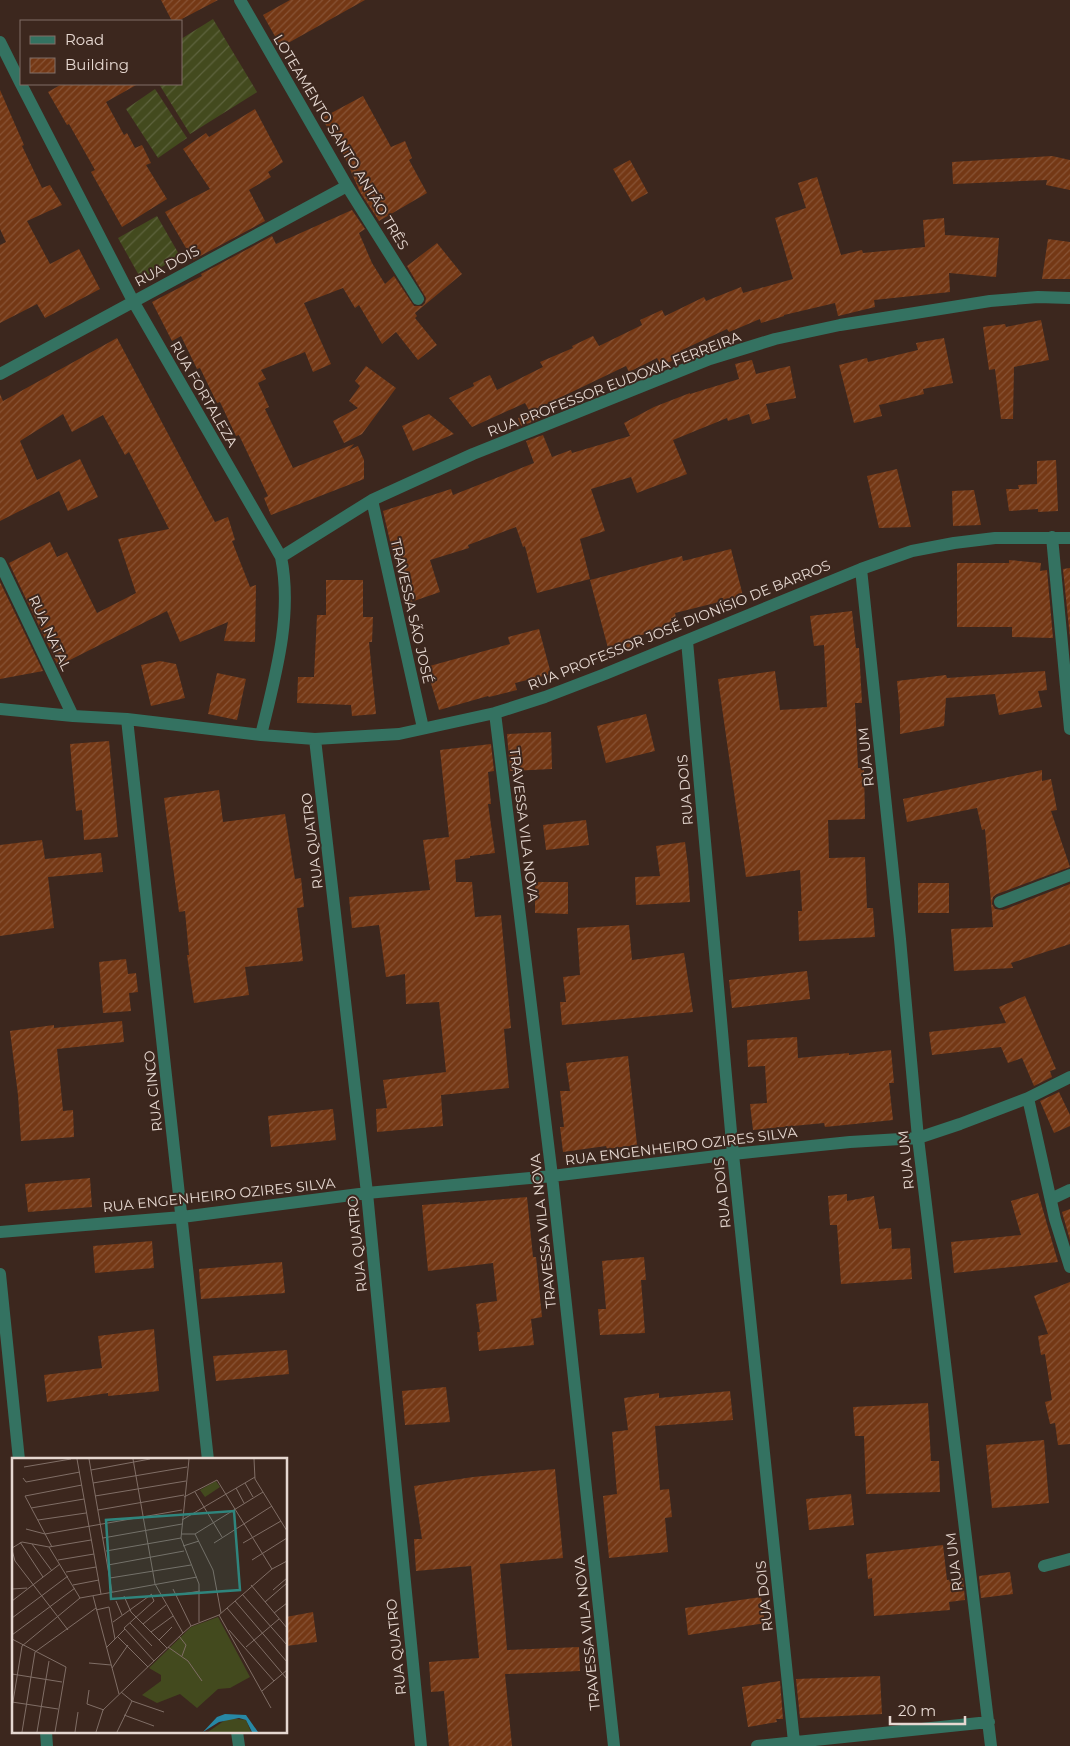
<svg xmlns="http://www.w3.org/2000/svg" width="1070" height="1746" viewBox="0 0 1070 1746" font-family="Montserrat,sans-serif">
	<defs>
		<pattern id="garden-furrows" width="10" height="10" patternUnits="userSpaceOnUse" patternTransform="scale(1.25)"><rect width="10" height="10" fill="#434a1e"/><path d="M-1 1l2-2M0 10L10 0M9 11l2-2" fill="none" stroke="#5e633e"/></pattern>
		<pattern id="building-hatch" width="6" height="6" patternUnits="userSpaceOnUse" patternTransform="scale(1.25)"><rect width="6" height="6" fill="#743815"/><path d="M-1 1l2-2M0 6l6-6M5 7l2-2" fill="none" stroke="#885436"/></pattern>
	</defs>
	<rect width="100%" height="100%" fill="#3c271e"/>
	<path fill="url(#garden-furrows)" d="M 213,19 L 257,92 L 190,134 L 159,84 L 181,84 L 181,39 Z
		M 155,89 L 187,138 L 158,158 L 126,109 Z
		M 157,216 L 180,256 L 141,279 L 118,238 Z"/>
	<path fill="url(#building-hatch)" d="M 161,0 L 218,0 L 178,21 L 172,21 Z
		M 290,0 L 365,0 L 281,47 L 263,15 Z
		M 62,84 L 138,84 L 106,102 L 124,135 L 127,133 L 135,148 L 142,145 L 151,163 L 146,165 L 167,199 L 122,227 L 91,172 L 95,170 L 69,124 L 67,125 L 48,92 Z
		M 0,90 L 24,145 L 22,146 L 42,188 L 50,185 L 62,205 L 27,221 L 50,264 L 79,249 L 100,289 L 45,318 L 37,304 L 0,323 L 0,245 L 6,242 L 0,229 Z
		M 363,96 L 391,147 L 405,141 L 412,158 L 409,160 L 427,193 L 379,221 L 360,192 L 338,142 L 336,143 L 322,118 Z
		M 255,109 L 283,162 L 268,172 L 271,177 L 249,190 L 265,221 L 193,260 L 165,212 L 210,189 L 183,149 L 206,133 L 209,137 Z
		M 1052,156 L 1070,160 L 1070,190 L 1046,185 L 1047,180 L 953,184 L 952,162 Z
		M 630,160 L 648,193 L 632,202 L 613,169 Z
		M 817,177 L 841,255 L 862,250 L 863,253 L 925,247 L 923,220 L 944,218 L 945,235 L 999,238 L 996,277 L 949,273 L 950,292 L 874,300 L 875,307 L 838,316 L 835,303 L 784,315 L 784,316 L 761,323 L 760,319 L 729,332 L 727,329 L 680,351 L 682,356 L 661,366 L 657,358 L 629,372 L 626,366 L 530,412 L 525,403 L 472,427 L 449,398 L 474,386 L 473,383 L 490,375 L 497,390 L 543,367 L 540,362 L 573,348 L 572,346 L 593,336 L 599,346 L 642,325 L 640,320 L 662,310 L 665,316 L 704,297 L 706,301 L 741,287 L 743,293 L 793,279 L 775,218 L 806,208 L 798,183 Z
		M 352,210 L 365,229 L 359,233 L 372,263 L 385,284 L 394,276 L 414,306 L 422,306 L 425,303 L 426,298 L 407,266 L 437,243 L 462,274 L 415,313 L 417,316 L 415,318 L 437,345 L 418,360 L 396,332 L 382,344 L 359,305 L 355,308 L 343,288 L 304,303 L 331,364 L 313,372 L 305,352 L 261,370 L 266,379 L 258,383 L 269,407 L 265,409 L 293,468 L 354,444 L 349,450 L 358,446 L 364,460 L 364,479 L 271,515 L 264,498 L 268,496 L 239,435 L 236,436 L 220,402 L 217,403 L 200,368 L 197,369 L 181,336 L 172,341 L 152,302 L 202,276 L 201,274 L 272,236 L 276,244 Z
		M 1048,239 L 1070,242 L 1070,279 L 1042,279 Z
		M 1041,320 L 1049,360 L 1014,367 L 1013,419 L 1001,419 L 995,369 L 989,370 L 983,327 L 1005,324 L 1006,327 Z
		M 117,338 L 215,522 L 228,517 L 235,540 L 232,541 L 250,587 L 256,585 L 255,642 L 224,641 L 228,622 L 180,642 L 167,611 L 58,666 L 9,563 L 50,542 L 57,557 L 67,552 L 97,613 L 136,593 L 118,539 L 169,529 L 129,452 L 125,455 L 103,415 L 72,432 L 63,414 L 20,441 L 37,480 L 80,459 L 98,497 L 68,511 L 59,491 L 0,521 L 0,394 L 3,401 Z
		M 944,338 L 953,383 L 923,389 L 924,394 L 879,405 L 882,416 L 854,423 L 839,365 L 867,358 L 868,362 L 918,350 L 916,343 Z
		M 752,360 L 756,374 L 790,366 L 796,398 L 766,404 L 770,419 L 752,424 L 749,414 L 728,421 L 727,418 L 673,440 L 687,474 L 637,493 L 631,477 L 591,489 L 605,531 L 580,539 L 590,579 L 537,593 L 525,546 L 523,547 L 516,527 L 468,545 L 469,548 L 430,560 L 440,592 L 408,603 L 390,541 L 383,511 L 451,489 L 453,495 L 534,463 L 526,441 L 543,435 L 552,457 L 571,450 L 572,453 L 630,436 L 624,423 L 654,407 L 690,393 L 690,394 L 739,379 L 735,364 Z
		M 366,366 L 396,388 L 362,434 L 344,443 L 333,421 L 358,408 L 349,401 L 360,386 L 355,381 Z
		M 534,412 L 537,420 L 521,426 L 518,418 Z
		M 429,414 L 454,434 L 413,451 L 402,426 Z
		M 1056,460 L 1058,511 L 1038,512 L 1038,509 L 1009,511 L 1006,489 L 1019,489 L 1018,485 L 1037,484 L 1037,461 Z
		M 897,469 L 911,527 L 879,528 L 867,476 Z
		M 974,490 L 981,525 L 953,526 L 952,491 Z
		M 731,549 L 743,596 L 675,613 L 676,617 L 671,618 L 673,627 L 630,638 L 633,647 L 609,652 L 590,580 L 682,556 L 683,561 Z
		M 1009,560 L 1041,563 L 1040,571 L 1047,570 L 1053,638 L 1012,637 L 1012,627 L 957,627 L 957,563 L 1009,563 Z
		M 1070,568 L 1070,638 L 1063,569 Z
		M 326,580 L 363,580 L 363,617 L 373,617 L 372,642 L 369,642 L 376,714 L 352,716 L 351,705 L 297,703 L 298,677 L 314,677 L 317,615 L 326,615 Z
		M 0,582 L 43,671 L 0,679 Z
		M 852,611 L 856,648 L 859,648 L 862,703 L 855,703 L 858,768 L 864,768 L 865,819 L 828,820 L 829,858 L 865,857 L 867,908 L 873,908 L 875,937 L 799,941 L 798,911 L 802,911 L 800,870 L 746,877 L 718,679 L 775,671 L 780,710 L 827,707 L 824,645 L 814,646 L 810,616 Z
		M 539,629 L 551,674 L 515,683 L 517,690 L 489,697 L 488,696 L 439,710 L 426,667 L 510,644 L 508,637 Z
		M 160,661 L 176,664 L 185,698 L 151,706 L 141,665 Z
		M 1045,671 L 1047,690 L 1038,691 L 1042,707 L 999,715 L 995,694 L 946,698 L 944,726 L 900,734 L 900,715 L 897,681 L 946,675 L 947,678 Z
		M 217,673 L 246,679 L 237,720 L 208,714 Z
		M 646,714 L 655,751 L 606,763 L 597,726 Z
		M 551,732 L 552,769 L 510,771 L 507,734 Z
		M 109,741 L 118,837 L 84,840 L 82,810 L 76,811 L 70,744 Z
		M 491,744 L 494,771 L 488,772 L 491,804 L 488,804 L 495,853 L 470,856 L 470,858 L 455,860 L 456,882 L 472,882 L 475,917 L 501,915 L 511,1028 L 504,1029 L 509,1088 L 441,1095 L 443,1126 L 377,1132 L 376,1109 L 387,1108 L 383,1080 L 446,1072 L 439,1002 L 406,1004 L 405,974 L 386,977 L 379,925 L 352,928 L 349,897 L 430,890 L 423,840 L 449,837 L 440,750 Z
		M 1042,770 L 1042,781 L 1051,779 L 1057,810 L 1051,811 L 1070,867 L 997,894 L 993,897 L 992,904 L 995,909 L 1003,910 L 1070,884 L 1070,944 L 1011,963 L 1013,968 L 954,971 L 951,929 L 993,927 L 985,829 L 982,830 L 977,808 L 907,822 L 903,799 Z
		M 219,790 L 223,822 L 285,814 L 295,879 L 301,878 L 304,907 L 297,908 L 303,961 L 245,967 L 249,995 L 194,1003 L 187,955 L 189,955 L 185,911 L 179,912 L 164,798 Z
		M 586,820 L 589,845 L 546,850 L 543,825 Z
		M 42,840 L 45,859 L 101,853 L 103,872 L 48,877 L 54,928 L 0,936 L 0,845 Z
		M 685,842 L 688,866 L 690,902 L 636,905 L 635,877 L 660,876 L 656,846 Z
		M 535,882 L 568,882 L 568,914 L 535,913 Z
		M 918,883 L 949,883 L 949,913 L 918,913 Z
		M 629,925 L 632,960 L 684,953 L 693,1012 L 562,1025 L 560,1002 L 566,1002 L 563,977 L 580,975 L 577,928 Z
		M 126,959 L 128,974 L 136,973 L 138,992 L 129,993 L 131,1011 L 103,1013 L 99,962 Z
		M 807,971 L 810,999 L 732,1008 L 729,980 Z
		M 1025,996 L 1056,1069 L 1050,1071 L 1052,1077 L 1034,1086 L 1022,1058 L 1008,1063 L 1001,1047 L 932,1055 L 929,1032 L 1006,1023 L 999,1007 Z
		M 122,1021 L 124,1042 L 57,1049 L 63,1111 L 73,1110 L 74,1137 L 21,1141 L 18,1095 L 10,1031 L 54,1025 L 54,1028 Z
		M 797,1037 L 798,1058 L 849,1053 L 849,1055 L 891,1050 L 894,1083 L 889,1083 L 893,1120 L 825,1127 L 824,1123 L 753,1130 L 750,1104 L 767,1103 L 765,1066 L 748,1067 L 747,1040 Z
		M 628,1056 L 637,1145 L 607,1149 L 606,1146 L 563,1152 L 560,1127 L 564,1127 L 560,1091 L 570,1091 L 566,1063 Z
		M 1059,1092 L 1070,1115 L 1070,1126 L 1054,1133 L 1040,1101 Z
		M 333,1109 L 336,1140 L 271,1147 L 268,1116 Z
		M 90,1178 L 92,1207 L 28,1212 L 25,1184 Z
		M 1038,1193 L 1058,1262 L 954,1273 L 951,1242 L 1021,1235 L 1011,1201 Z
		M 847,1194 L 847,1201 L 874,1196 L 879,1229 L 891,1228 L 892,1249 L 910,1248 L 912,1279 L 841,1284 L 837,1225 L 830,1225 L 828,1196 Z
		M 527,1197 L 533,1257 L 536,1257 L 542,1317 L 531,1319 L 534,1345 L 479,1351 L 477,1332 L 480,1332 L 476,1304 L 497,1301 L 493,1263 L 428,1271 L 422,1205 L 460,1202 L 460,1203 Z
		M 1070,1209 L 1070,1240 L 1062,1212 Z
		M 152,1241 L 154,1268 L 95,1273 L 93,1246 Z
		M 644,1257 L 646,1280 L 641,1280 L 645,1333 L 600,1335 L 598,1309 L 606,1309 L 602,1261 Z
		M 282,1262 L 285,1293 L 201,1299 L 199,1269 Z
		M 1070,1282 L 1070,1444 L 1058,1445 L 1055,1423 L 1050,1424 L 1045,1402 L 1052,1400 L 1045,1354 L 1041,1355 L 1038,1336 L 1048,1334 L 1034,1296 Z
		M 154,1329 L 159,1391 L 108,1396 L 108,1393 L 47,1402 L 44,1375 L 102,1368 L 98,1336 Z
		M 287,1350 L 289,1374 L 216,1381 L 213,1356 Z
		M 446,1387 L 450,1422 L 405,1425 L 402,1391 Z
		M 730,1391 L 733,1420 L 655,1426 L 660,1490 L 669,1489 L 672,1517 L 665,1518 L 668,1552 L 609,1558 L 603,1496 L 617,1494 L 612,1432 L 628,1430 L 624,1398 L 659,1393 L 659,1398 Z
		M 928,1403 L 931,1461 L 939,1461 L 940,1492 L 866,1494 L 864,1436 L 855,1436 L 853,1407 Z
		M 1044,1440 L 1049,1503 L 992,1508 L 986,1445 Z
		M 555,1469 L 563,1558 L 500,1564 L 507,1650 L 579,1647 L 580,1671 L 505,1674 L 512,1746 L 449,1746 L 444,1691 L 431,1692 L 429,1662 L 479,1658 L 471,1566 L 416,1571 L 414,1539 L 422,1539 L 414,1486 L 473,1477 Z
		M 851,1494 L 854,1525 L 809,1530 L 806,1499 Z
		M 943,1545 L 947,1580 L 963,1578 L 965,1600 L 949,1602 L 950,1610 L 874,1616 L 872,1578 L 868,1579 L 866,1554 Z
		M 1010,1572 L 1013,1594 L 981,1598 L 979,1576 Z
		M 761,1597 L 765,1623 L 688,1635 L 685,1608 Z
		M 313,1612 L 317,1642 L 286,1646 L 286,1617 Z
		M 880,1676 L 882,1714 L 800,1718 L 796,1679 Z
		M 780,1681 L 783,1719 L 776,1719 L 777,1722 L 748,1727 L 742,1687 Z"/>
	<g fill="none" stroke-linecap="round" stroke-linejoin="round">
		<path stroke="#347261" stroke-width="12" d="M 240,0 L 347,186 L 418,299
			M 0,42 L 21,84
			M 21,84 L 133,301 L 281,557 C 293,616 275,677 261,735
			M 0,374 L 347,186
			M 372,500 L 423,728
			M 1052,537 L 1070,729
			M 281,557 L 372,500 L 473,454 L 710,359 L 775,339 L 840,325 L 990,301 L 1038,297 L 1070,298
			M 0,563 L 73,716
			M 861,569 L 900,939 L 918,1138 L 991,1746
			M 687,641 L 733,1154 L 794,1742
			M 0,709 L 73,716 L 127,719 L 261,735 L 315,739 L 399,734 L 495,713 L 545,697 L 605,674 L 861,569 L 912,551 L 954,543 L 995,538 L 1070,538
			M 495,713 L 552,1176 L 614,1746
			M 127,719 L 208,1460
			M 315,739 L 367,1193 L 421,1746
			M 1000,902 L 1070,875
			M 1028,1098 L 1055,1219 L 1070,1267
			M 1051,1199 L 1070,1190
			M 0,1232 L 182,1217 L 367,1193 L 552,1176 L 733,1154 L 850,1142 L 918,1138 L 960,1124 L 1028,1098 L 1070,1077
			M 0,1274 L 19,1460
			M 1044,1566 L 1070,1559
			M 46,1732 L 47,1746
			M 237,1732 L 239,1746
			M 757,1746 L 989,1722"/>
	</g>
	<g text-anchor="middle" stroke-width="4" stroke-linejoin="round" paint-order="stroke">
		<g font-size="14" fill="#e6d8d1" stroke="#3c271e">
			<text transform="translate(341 142) rotate(59)" y="5">LOTEAMENTO SANTO ANTÃO TRÊS</text>
			<text transform="translate(167 266) rotate(-28)" y="5">RUA DOIS</text>
			<text transform="translate(614 384) rotate(-21)" y="5">RUA PROFESSOR EUDOXIA FERREIRA</text>
			<text transform="translate(204 394) rotate(60)" y="5">RUA FORTALEZA</text>
			<text transform="translate(412 611) rotate(77)" y="5">TRAVESSA SÃO JOSÉ</text>
			<text transform="translate(679 625) rotate(-22)" y="5">RUA PROFESSOR JOSÉ DIONÍSIO DE BARROS</text>
			<text transform="translate(50 633) rotate(65)" y="5">RUA NATAL</text>
			<text transform="translate(866 757) rotate(-96)" y="5">RUA UM</text>
			<text transform="translate(685 790) rotate(-95)" y="5">RUA DOIS</text>
			<text transform="translate(524 825) rotate(83)" y="5">TRAVESSA VILA NOVA</text>
			<text transform="translate(312 841) rotate(-97)" y="5">RUA QUATRO</text>
			<text transform="translate(153 1091) rotate(-96)" y="5">RUA CINCO</text>
			<text transform="translate(681 1146) rotate(-7)" y="5">RUA ENGENHEIRO OZIRES SILVA</text>
			<text transform="translate(906 1160) rotate(-96)" y="5">RUA UM</text>
			<text transform="translate(722 1193) rotate(-96)" y="5">RUA DOIS</text>
			<text transform="translate(219 1195) rotate(-6)" y="5">RUA ENGENHEIRO OZIRES SILVA</text>
			<text transform="translate(543 1231) rotate(-96)" y="5">TRAVESSA VILA NOVA</text>
			<text transform="translate(357 1244) rotate(-96)" y="5">RUA QUATRO</text>
			<text transform="translate(954 1562) rotate(-97)" y="5">RUA UM</text>
			<text transform="translate(764 1596) rotate(-96)" y="5">RUA DOIS</text>
			<text transform="translate(587 1633) rotate(-96)" y="5">TRAVESSA VILA NOVA</text>
			<text transform="translate(396 1647) rotate(-96)" y="5">RUA QUATRO</text>
		</g>
	</g>
	<g transform="translate(12 1458)">
		<rect width="275" height="275" fill="#3c271e"/>
		<path d="M 204,23 L 208,29 L 193,39 L 188,32 ZM 206,159 L 238,219 L 218,230 L 206,231 L 185,250 L 168,236 L 145,245 L 130,237 L 149,223 L 149,217 L 137,210 L 179,169 ZM 216,260 L 234,262 L 239,274 L 196,274 Z" fill="#434a1e"/>
		<path d="M 213,256 L 234,257 L 246,274 L 240,274 L 234,262 L 227,260 L 207,264 L 191,274 L 205,259 Z" fill="#2788a5"/>
		<path fill="none" stroke="#806e66" stroke-width="1" d="M 65,1 L 89,136M 77,1 L 100,134M 121,1 L 143,126 L 171,175M 177,1 L 169,80 L 187,126 L 187,164M 242,1 L 243,21 L 275,73M 12,9 L 59,1M 79,12 L 138,1M 11,20 L 14,24 L 68,14M 81,25 L 175,9M 233,25 L 241,39M 224,30 L 232,45M 183,34 L 210,79M 83,38 L 174,23M 172,39 L 205,22 L 260,111 L 275,103M 19,50 L 72,41M 86,52 L 172,37M 26,62 L 74,55M 170,62 L 243,19M 14,71 L 33,76 L 170,52M 169,76 L 183,76 L 251,34M 183,76 L 201,112 L 209,155M 91,80 L 170,66M 8,84 L 31,119M 202,85 L 260,48M 231,85 L 269,63M 20,86 L 40,113M 171,88 L 187,83M 37,89 L 68,140 L 185,119M 40,89 L 13,38 L 70,27M 0,90 L 10,84 L 37,89 L 79,82M 0,92 L 3,103 L 56,172M 94,93 L 169,80M 46,102 L 82,96M 240,102 L 275,80M 96,107 L 172,93M 54,114 L 84,109M 98,120 L 179,107M 61,127 L 87,122M 239,127 L 275,170M 0,131 L 15,130M 161,131 L 179,168M 261,132 L 275,120M 139,136 L 142,143 L 112,170 L 142,203M 230,136 L 275,187M 164,137 L 188,133M 81,138 L 107,236M 112,138 L 119,154 L 155,190M 0,143 L 48,106M 104,143 L 110,157M 223,143 L 275,204M 253,144 L 275,125M 215,150 L 275,221M 84,152 L 97,149 L 103,181M 262,155 L 275,145M 207,157 L 259,250M 0,160 L 56,118M 101,164 L 140,136M 118,165 L 140,188M 131,166 L 154,147M 217,172 L 262,223M 139,174 L 161,158M 0,177 L 63,130M 167,178 L 174,187 L 170,198M 106,179 L 136,209M 0,181 L 54,209 L 43,274M 147,182 L 160,169M 156,189 L 176,203 L 190,223M 234,189 L 267,161M 94,190 L 113,171M 23,194 L 84,150M 77,205 L 99,207M 100,210 L 116,187M 0,216 L 50,224M 77,232 L 75,246 L 92,252M 250,233 L 275,212M 109,234 L 120,243 L 152,254M 0,244 L 46,251M 0,250 L 10,188 L 68,140M 112,257 L 142,268M 10,274 L 23,194M 25,274 L 37,203M 63,274 L 66,254M 84,274 L 91,252 L 171,175 L 179,168 L 207,157 L 260,111M 105,274 L 120,243"/>
		<path fill="#2f857d" fill-opacity="0.15" stroke="#2f857d" stroke-width="2.5" d="M 222,53 L 228,132 L 99,141 L 94,62 Z"/>
		<rect width="275" height="275" fill="none" stroke="#e6d8d1" stroke-width="2.5"/>
	</g>
	<rect x="20" y="20" width="162" height="65" fill="#3c271e" stroke="#806e66"/>
	<rect x="30" y="36" width="25" height="8" fill="#347261" stroke="#806e66"/>
	<text x="65" y="45" font-size="15" fill="#e6d8d1">Road</text>
	<rect x="30" y="58" width="25" height="15" fill="url(#building-hatch)" stroke="#806e66"/>
	<text x="65" y="70" font-size="15" fill="#e6d8d1">Building</text>
	<path d="M890 1716v8h75v-8" fill="none" stroke="#e6d8d1" stroke-width="2.5"/>
	<text x="898" y="1716" font-size="15" fill="#e6d8d1" stroke="#3c271e" stroke-width="4" paint-order="stroke">20 m</text>
</svg>
